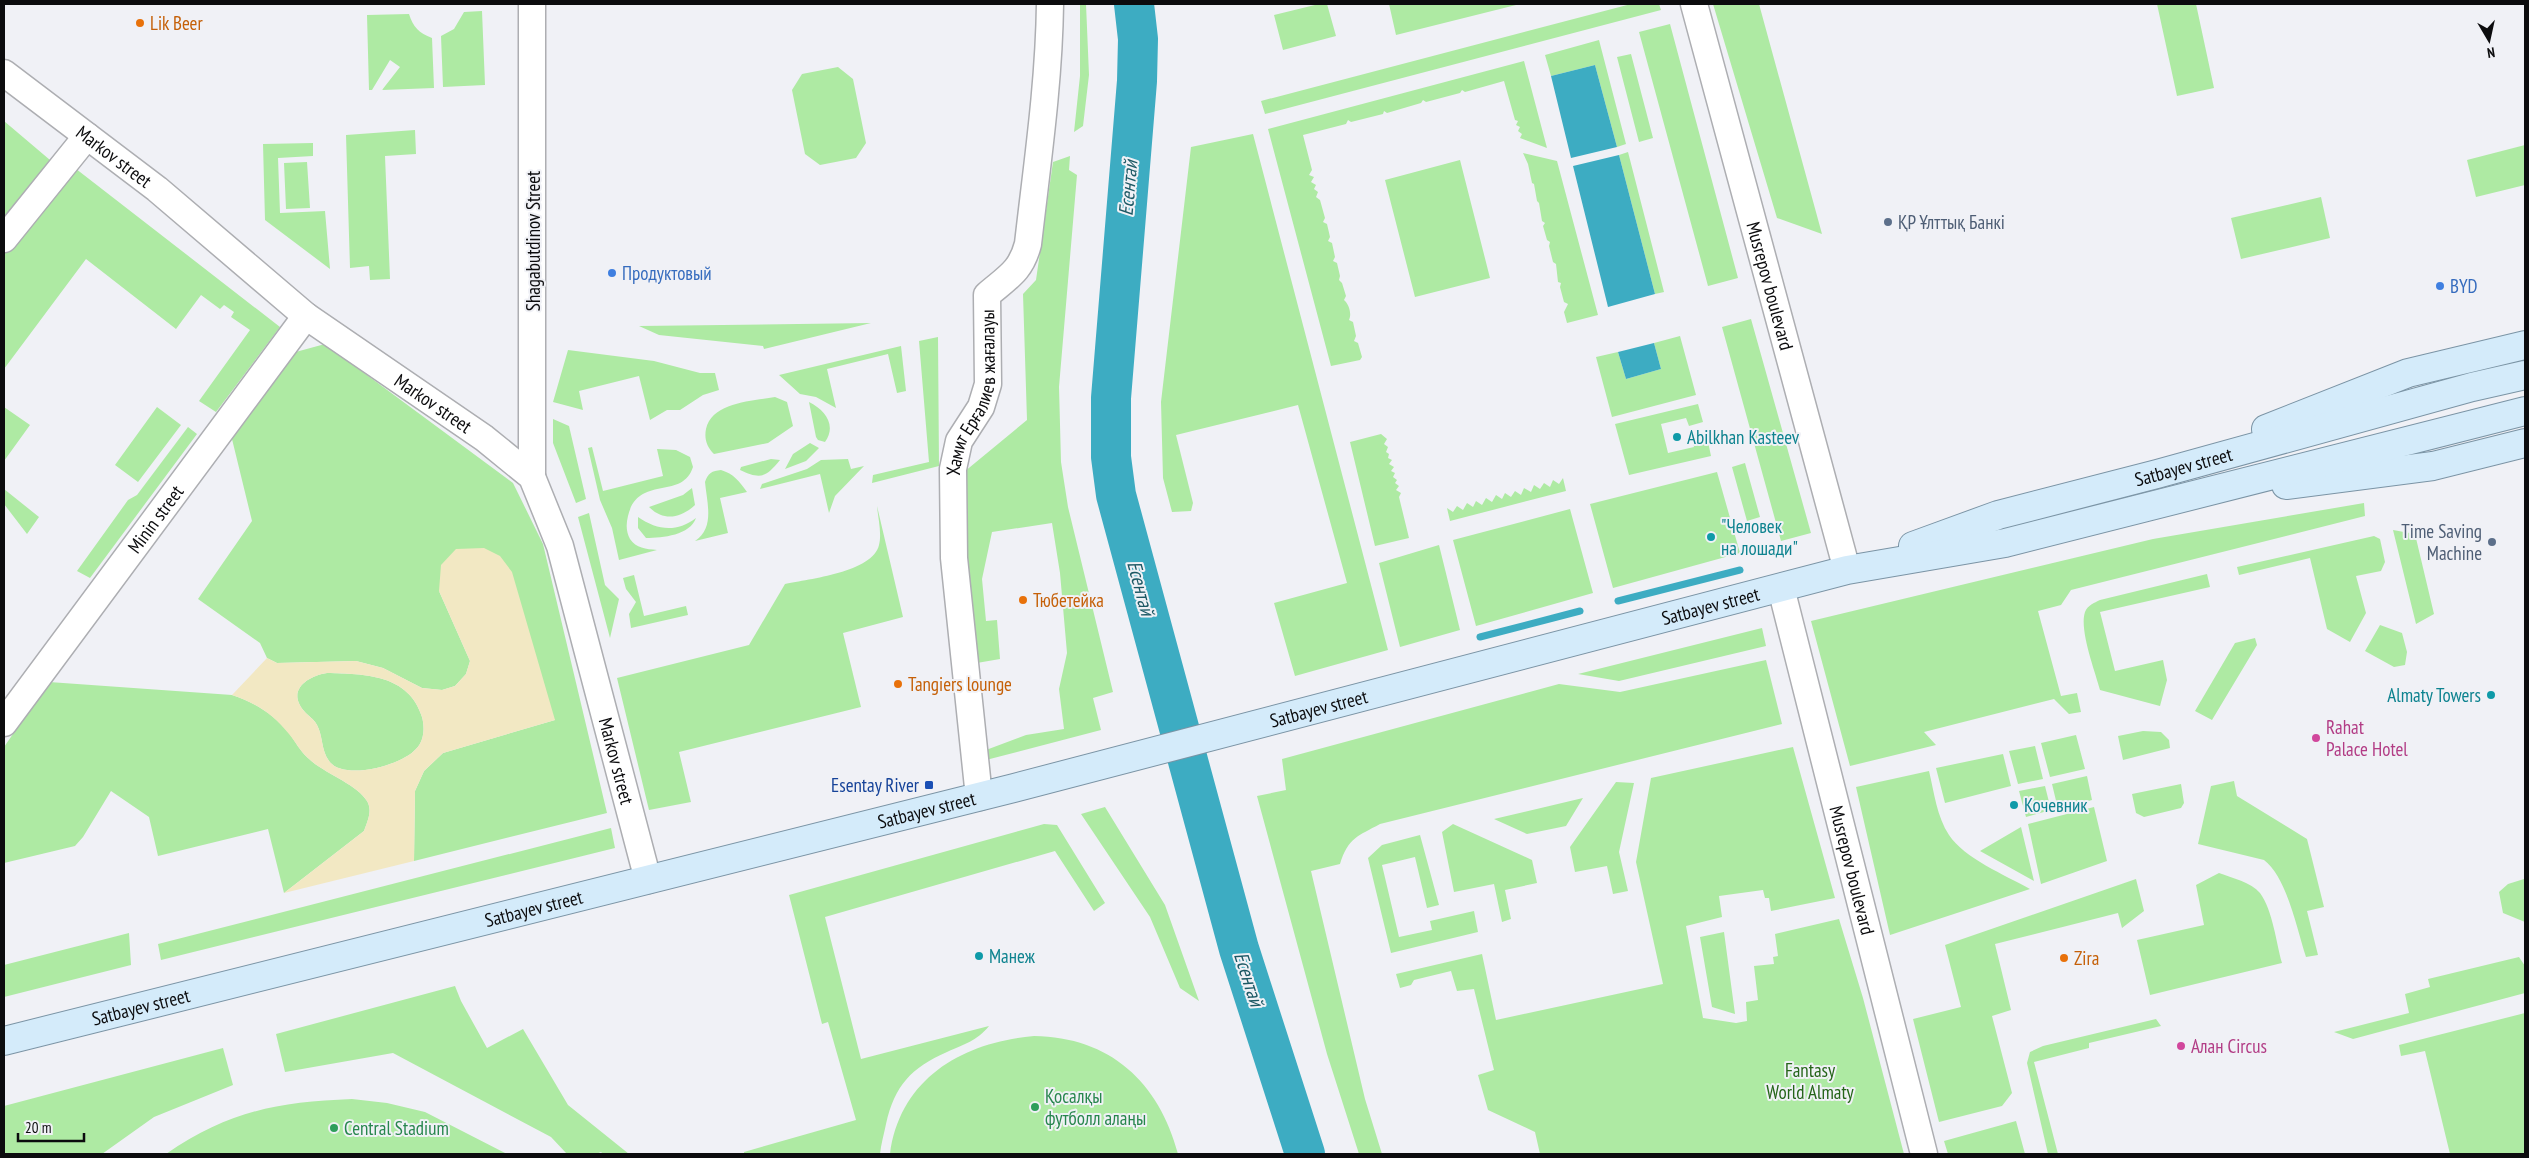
<svg xmlns="http://www.w3.org/2000/svg" width="2529" height="1158" viewBox="0 0 2529 1158" font-family="'PT Sans Narrow',sans-serif">
	<rect width="100%" height="100%" fill="#f0f1f6"/>
	<path fill="#aeeaa3" d="M 1080,4 L 1086,4 L 1089,75 L 1083,126 L 1074,132 L 1080,76 Z
		M 1319,4 L 1327,4 L 1336,36 L 1283,50 L 1274,15 Z
		M 1389,4 L 1520,4 L 1396,35 Z
		M 1631,4 L 1659,4 L 1661,10 L 1265,114 L 1261,101 Z
		M 1713,4 L 1759,4 L 1822,234 L 1777,218 Z
		M 2157,4 L 2196,4 L 2214,88 L 2177,96 Z
		M 482,11 L 485,85 L 443,87 L 441,36 L 454,29 L 464,12 Z
		M 409,14 C 413,27 419,33 432,38 L 434,88 L 382,90 L 400,67 L 390,60 L 372,90 L 369,90 L 367,15 Z
		M 1670,24 L 1738,278 L 1708,286 L 1639,32 Z
		M 1599,40 L 1626,144 L 1617,147 L 1595,65 L 1551,76 L 1545,55 Z
		M 1631,54 L 1653,138 L 1639,142 L 1617,57 Z
		M 1524,61 L 1547,148 L 1520,138 L 1522,134 L 1518,131 L 1520,127 L 1516,125 L 1518,121 L 1515,120 L 1504,81 L 1465,92 L 1462,90 L 1460,93 L 1426,102 L 1423,100 L 1421,103 L 1387,113 L 1384,111 L 1383,114 L 1351,122 L 1348,120 L 1346,124 L 1303,135 L 1312,170 L 1309,175 L 1314,177 L 1311,182 L 1316,185 L 1314,189 L 1318,192 L 1316,197 L 1320,200 L 1325,218 L 1323,222 L 1327,224 L 1330,237 L 1328,241 L 1332,243 L 1335,257 L 1333,261 L 1337,263 L 1340,276 L 1339,280 L 1342,283 L 1346,296 L 1344,300 C 1349,304 1352,314 1349,320 L 1353,322 L 1356,336 L 1354,341 L 1358,343 L 1362,357 L 1360,360 L 1331,366 L 1268,129 Z
		M 838,67 L 853,79 L 866,143 L 856,158 L 820,165 L 805,154 L 792,90 L 802,74 Z
		M 4,121 L 50,160 L 4,221 Z
		M 415,130 L 416,154 L 385,156 L 390,279 L 370,280 L 369,266 L 350,268 L 346,135 Z
		M 1253,134 L 1388,650 L 1295,676 L 1274,603 L 1347,583 L 1298,405 L 1176,435 L 1193,503 L 1191,511 L 1172,512 L 1163,478 L 1161,402 L 1191,147 Z
		M 313,143 L 313,156 L 278,158 L 280,213 L 325,211 L 330,269 L 265,220 L 263,144 Z
		M 2525,145 L 2525,185 L 2476,197 L 2467,160 Z
		M 1628,152 L 1664,292 L 1655,294 L 1619,155 Z
		M 1523,153 L 1557,161 L 1598,315 L 1567,323 L 1564,312 L 1568,304 L 1564,302 L 1560,287 L 1561,283 L 1558,282 L 1556,264 L 1553,262 L 1549,246 L 1550,242 L 1547,240 L 1543,226 L 1545,223 L 1542,221 L 1539,203 L 1537,201 L 1534,184 L 1532,183 L 1528,164 Z
		M 1070,156 L 1069,170 L 1077,175 L 1059,387 L 1061,462 L 1068,507 L 1113,692 L 1093,698 L 1101,730 L 986,760 L 986,750 L 1026,735 L 1064,729 L 1059,689 L 1067,653 L 1060,573 L 1052,523 L 992,532 L 982,579 L 986,621 L 997,620 L 1000,659 L 971,664 L 964,472 L 1027,420 L 1023,294 L 1036,280 L 1053,162 Z
		M 1460,160 L 1490,278 L 1415,297 L 1385,180 Z
		M 307,162 L 310,208 L 286,209 L 284,163 Z
		M 71,165 L 280,327 L 216,412 L 199,401 L 250,330 L 231,317 L 234,312 L 224,305 L 220,309 L 201,295 L 176,329 L 86,259 L 4,369 L 4,252 Z
		M 2321,197 L 2330,238 L 2241,259 L 2231,218 Z
		M 1751,319 L 1811,533 L 1781,541 L 1722,327 Z
		M 871,323 L 764,349 L 763,346 L 659,335 L 639,326 Z
		M 1680,336 L 1696,395 L 1612,417 L 1596,357 L 1618,352 L 1626,379 L 1661,369 L 1654,343 Z
		M 938,337 L 939,466 L 872,483 L 873,475 L 929,462 L 919,341 Z
		M 325,344 L 513,483 L 543,544 L 607,813 L 414,861 L 415,791 L 424,771 L 443,753 L 555,720 L 439,591 L 470,661 L 466,674 L 455,686 L 442,690 L 422,688 L 383,668 L 356,661 L 277,663 L 267,658 L 260,643 L 198,599 L 252,521 L 231,435 L 292,353 Z
		M 901,346 L 906,391 L 897,393 L 888,354 L 827,369 L 836,408 L 816,397 L 800,394 L 779,375 Z
		M 568,350 L 654,361 L 700,373 L 715,373 L 719,390 L 703,395 L 680,410 L 667,410 L 650,420 L 639,376 L 579,391 L 583,410 L 553,402 Z
		M 775,397 L 787,402 L 793,426 L 768,443 L 714,454 C 707,447 704,439 706,429 C 712,402 752,401 775,397 Z
		M 809,402 C 825,410 837,425 825,442 L 818,440 L 816,437 Z
		M 1698,404 L 1703,422 L 1689,426 L 1686,418 L 1661,424 L 1668,453 L 1694,447 L 1692,440 L 1707,437 L 1711,456 L 1629,475 L 1615,424 Z
		M 4,407 L 30,425 L 4,461 Z
		M 157,407 L 181,425 L 138,482 L 115,465 Z
		M 553,419 L 569,426 L 586,499 L 576,503 L 553,443 Z
		M 188,427 L 197,434 L 90,578 L 77,571 L 128,500 L 137,495 Z
		M 1381,434 L 1387,439 L 1384,444 L 1388,447 L 1386,452 L 1389,454 L 1388,458 L 1392,460 L 1389,464 L 1394,467 L 1391,471 L 1395,473 L 1393,477 L 1397,480 L 1395,483 L 1399,486 L 1396,490 L 1401,493 L 1399,497 L 1409,538 L 1375,546 L 1350,442 Z
		M 810,443 L 819,448 L 806,461 L 785,469 L 793,454 Z
		M 592,447 L 603,491 L 663,476 L 657,449 L 676,450 L 690,457 L 693,467 C 682,501 638,474 628,516 C 626,524 626,532 630,539 C 636,548 646,549 657,550 L 619,560 L 612,528 L 600,500 L 588,448 Z
		M 771,459 L 780,460 C 766,477 761,480 740,470 L 741,467 Z
		M 848,459 L 851,469 L 864,466 L 835,496 L 829,513 L 820,474 L 760,489 L 762,484 L 807,469 L 821,460 Z
		M 1745,463 L 1760,517 L 1747,521 L 1732,467 Z
		M 721,470 C 734,474 739,481 747,492 L 720,498 L 728,533 L 695,541 C 715,528 707,503 705,482 C 708,473 712,471 721,470 Z
		M 1717,472 L 1740,553 L 1613,588 L 1590,504 Z
		M 1563,478 L 1566,491 L 1450,521 L 1447,508 L 1453,512 L 1457,506 L 1463,510 L 1467,503 L 1473,507 L 1476,501 L 1482,505 L 1486,498 L 1492,502 L 1496,495 L 1502,499 L 1505,493 L 1511,497 L 1515,491 L 1521,495 L 1524,488 L 1531,492 L 1534,485 L 1540,489 L 1544,483 L 1550,487 L 1553,480 L 1559,484 Z
		M 692,488 L 695,505 C 681,518 664,522 649,507 L 683,495 Z
		M 4,489 L 39,517 L 27,534 L 4,504 Z
		M 2364,503 L 2365,516 L 2071,590 L 2061,605 L 2038,611 L 2061,696 L 2077,693 L 2081,712 L 2069,714 L 2054,699 L 1924,732 L 1936,745 L 1850,766 L 1811,621 L 2153,539 Z
		M 877,506 L 903,617 L 843,633 L 861,707 L 679,752 L 691,802 L 649,810 L 617,678 L 749,645 L 785,584 C 809,579 873,572 879,545 C 882,533 878,518 877,506 Z
		M 1570,509 L 1593,593 L 1476,626 L 1453,540 Z
		M 589,513 L 605,585 L 619,599 L 610,638 L 578,517 Z
		M 638,517 C 657,530 676,533 696,518 C 690,535 663,538 646,538 L 638,528 Z
		M 2393,530 L 2415,534 L 2434,614 L 2416,624 Z
		M 2374,536 L 2380,539 L 2385,562 L 2381,571 L 2356,576 L 2366,613 L 2350,642 L 2327,629 L 2310,558 L 2239,575 L 2237,567 Z
		M 1439,545 L 1460,630 L 1400,647 L 1379,563 Z
		M 2207,574 L 2210,587 L 2100,612 L 2115,671 L 2163,660 L 2167,680 L 2160,706 L 2100,690 C 2095,671 2079,630 2085,612 C 2088,605 2094,603 2100,600 Z
		M 634,575 L 644,616 L 686,606 L 688,615 L 631,628 L 629,614 L 636,602 L 626,589 L 623,578 Z
		M 2380,625 L 2402,633 L 2407,652 L 2405,665 L 2394,667 L 2365,651 Z
		M 1762,628 L 1766,646 L 1619,681 L 1578,674 Z
		M 2255,638 L 2257,645 L 2212,720 L 2195,711 L 2235,643 Z
		M 1766,660 L 1782,724 L 1380,824 C 1358,836 1348,838 1340,864 L 1311,871 L 1365,1099 L 1382,1154 L 1359,1154 L 1327,1054 L 1257,796 L 1286,790 L 1282,759 L 1559,684 L 1620,692 Z
		M 327,673 C 364,674 409,674 422,717 C 425,728 424,741 416,749 C 401,766 343,781 329,761 C 321,750 323,736 317,725 C 313,718 308,716 304,711 C 286,690 308,676 327,673 Z
		M 49,682 L 232,695 C 256,703 273,714 289,733 C 295,741 300,751 308,758 C 323,773 357,784 367,801 C 373,811 367,822 364,831 L 284,893 L 268,829 L 158,856 L 149,817 L 111,791 L 83,837 L 75,846 L 4,863 L 4,747 Z
		M 2143,731 L 2161,732 L 2169,740 L 2170,748 L 2123,760 L 2118,736 Z
		M 2076,735 L 2085,769 L 2050,777 L 2041,743 Z
		M 2035,746 L 2043,779 L 2018,784 L 2009,751 Z
		M 1793,747 L 1835,898 L 1771,911 L 1769,898 L 1765,898 L 1763,890 L 1719,896 L 1722,917 L 1686,926 L 1703,1018 L 1736,1023 L 1747,1021 L 1746,1002 L 1758,1000 L 1754,966 L 1774,964 L 1773,957 L 1778,956 L 1775,934 L 1839,919 L 1863,998 L 1904,1154 L 1540,1154 L 1535,1132 L 1488,1110 L 1478,1075 L 1494,1070 L 1474,989 L 1457,991 L 1451,971 L 1414,980 L 1411,985 L 1400,988 L 1396,974 L 1482,954 L 1496,1020 L 1663,984 L 1636,862 L 1651,778 Z
		M 2003,754 L 2011,786 L 1945,803 L 1936,768 Z
		M 1929,771 C 1934,792 1937,817 1949,835 C 1964,858 2005,875 2030,889 L 1890,935 L 1856,787 Z
		M 2087,776 L 2092,800 L 2058,809 L 2052,784 Z
		M 2234,781 L 2237,796 L 2307,839 L 2324,907 L 2307,911 L 2318,955 L 2306,957 C 2297,930 2287,877 2264,860 L 2198,844 L 2211,786 Z
		M 1616,782 L 1634,783 L 1619,852 L 1628,891 L 1613,894 L 1607,866 L 1575,872 L 1570,847 Z
		M 2181,784 L 2184,803 L 2181,808 L 2144,817 L 2136,813 L 2132,794 Z
		M 2045,786 L 2051,810 L 2026,817 L 2019,791 Z
		M 1583,798 L 1566,826 L 1527,834 L 1494,819 Z
		M 1105,807 L 1165,905 L 1199,1001 L 1180,988 L 1150,917 L 1081,814 Z
		M 2094,807 L 2107,861 L 2041,884 L 2028,824 Z
		M 1044,824 L 1057,825 L 1105,903 L 1094,911 L 1055,851 L 825,917 L 861,1059 L 989,1026 C 977,1041 964,1044 947,1052 C 911,1068 895,1085 886,1124 C 884,1134 881,1144 880,1154 L 744,1154 L 744,1152 L 856,1120 L 828,1022 L 822,1024 L 789,895 Z
		M 1453,824 L 1532,860 L 1537,883 L 1505,890 L 1511,919 L 1502,922 L 1494,884 L 1454,892 L 1442,832 Z
		M 2021,827 L 2034,881 L 1980,851 Z
		M 611,828 L 615,848 L 161,960 L 158,944 Z
		M 1420,835 L 1439,905 L 1427,908 L 1415,857 L 1382,865 L 1399,937 L 1432,930 L 1430,921 L 1474,911 L 1478,932 L 1391,953 L 1368,858 L 1382,845 Z
		M 2219,873 C 2232,878 2251,882 2260,893 C 2273,911 2276,942 2282,963 L 2150,995 L 2137,940 L 2204,925 L 2196,885 Z
		M 2136,879 L 2144,911 L 2122,928 L 2118,913 L 1995,944 L 2011,1010 L 1992,1016 L 2012,1093 L 2002,1106 L 1939,1122 L 1913,1019 L 1961,1007 L 1945,945 Z
		M 2524,879 L 2525,883 L 2525,922 L 2503,913 L 2499,892 L 2508,884 Z
		M 1724,932 L 1735,1014 L 1712,1007 L 1700,937 Z
		M 129,933 L 131,965 L 4,997 L 4,965 Z
		M 2519,957 L 2525,966 L 2525,993 L 2353,1039 L 2334,1032 L 2409,1013 L 2405,994 L 2430,987 L 2428,979 Z
		M 455,986 L 461,1001 L 487,1048 L 523,1029 L 568,1105 L 629,1154 L 603,1154 L 601,1152 L 596,1154 L 567,1154 L 551,1137 L 393,1053 L 285,1072 L 276,1034 Z
		M 2525,1013 L 2525,1154 L 2450,1154 L 2425,1051 L 2401,1056 L 2399,1045 Z
		M 2156,1019 L 2161,1026 L 2089,1043 L 2089,1048 L 2034,1062 L 2058,1154 L 2048,1154 L 2027,1063 L 2030,1052 L 2043,1046 Z
		M 1034,1036 C 1110,1037 1159,1082 1178,1154 L 890,1154 C 900,1078 963,1042 1034,1036 Z
		M 223,1048 L 233,1085 L 154,1117 L 102,1154 L 4,1154 L 4,1106 Z
		M 352,1099 L 387,1103 L 425,1112 L 507,1154 L 166,1154 C 229,1111 277,1102 352,1099 Z
		M 2016,1121 L 2025,1154 L 1948,1154 L 1944,1141 Z"/>
	<path fill="#f2e8c3" fill-rule="evenodd" d="M 484,548 L 500,556 L 512,572 L 555,720 L 443,753 L 424,771 L 415,791 L 414,861 L 284,893 L 364,831 C 367,822 373,811 367,801 C 357,784 323,773 308,758 C 300,751 295,741 289,734 C 273,714 256,703 232,695 L 267,658 L 277,663 L 356,661 L 383,668 L 422,688 L 442,690 L 455,686 L 466,674 L 470,661 L 439,591 L 441,565 L 456,549 ZM 327,673 C 364,674 409,674 422,717 C 425,728 424,741 416,749 C 401,766 343,781 329,761 C 321,750 323,736 317,725 C 313,718 308,716 304,711 C 286,690 308,676 327,673 Z"/>
	<path fill="#3dacc2" d="M 1595,65 L 1617,147 L 1571,158 L 1551,76 Z
		M 1619,155 L 1655,294 L 1608,307 L 1573,166 Z
		M 1654,343 L 1661,369 L 1626,379 L 1618,352 Z"/>
	<g fill="none" stroke-linecap="round" stroke-linejoin="round">
		<path stroke="#3dacc2" stroke-width="7" d="M 1618,601 L 1740,570
			M 1480,637 L 1580,611"/>
		<path stroke="#3dacc2" stroke-width="40" d="M 1134,4 L 1138,39 L 1137,81 L 1111,398 L 1111,457 L 1116,495 L 1239,949 L 1305,1154"/>
		<g stroke="#adaeb2" stroke-width="29">
			<g id="minor">
				<path d="M 532,4 L 532,477"/>
				<path id="s1" d="M 1694,4 L 1847,570"/>
				<path id="s2" d="M 4,73 L 157,189 L 306,316 L 484,438 L 532,477 L 560,546 L 648,880"/>
				<path d="M 4,239 L 87,136"/>
				<path id="s3" d="M 1781,588 L 1924,1154"/>
				<path id="s4" d="M 4,723 L 306,316"/>
				<path id="s5" d="M 979,797 L 954,558 L 953,469 L 959,441 L 981,407 L 988,384 L 987,295 C 1008,277 1021,271 1028,244 C 1037,165 1049,84 1050,4"/>
			</g>
		</g>
		<g stroke="#7b94a5" stroke-width="30">
			<g id="major">
				<path d="M 2266,429 L 2408,373 L 2525,345"/>
				<path d="M 2286,485 L 2433,466 L 2525,443"/>
				<path id="s6" d="M 1913,546 L 1998,515 L 2157,474 L 2472,387 L 2525,375"/>
				<path id="s7" d="M 4,1041 L 1014,788 L 1847,570 L 2005,543 L 2525,411"/>
			</g>
		</g>
		<use href="#minor" stroke="#fff" stroke-width="26"/>
		<use href="#major" stroke="#d4ebfa" stroke-width="28"/>
	</g>
	<g fill="#e8710a" stroke="#f0f1f6" stroke-width="2">
		<circle cx="140" cy="23" r="5"/>
		<circle cx="1023" cy="600" r="5"/>
		<circle cx="898" cy="684" r="5"/>
		<circle cx="2064" cy="958" r="5"/>
	</g>
	<g fill="#5c6f8a" stroke="#f0f1f6" stroke-width="2">
		<circle cx="1888" cy="222" r="5"/>
		<circle cx="2492" cy="542" r="5"/>
	</g>
	<g fill="#3f7fe0" stroke="#f0f1f6" stroke-width="2">
		<circle cx="612" cy="273" r="5"/>
		<circle cx="2440" cy="286" r="5"/>
	</g>
	<g fill="#0f9aa8" stroke="#f0f1f6" stroke-width="2">
		<circle cx="1677" cy="437" r="5"/>
		<circle cx="1711" cy="537" r="5"/>
		<circle cx="2491" cy="695" r="5"/>
		<circle cx="2014" cy="805" r="5"/>
		<circle cx="979" cy="956" r="5"/>
	</g>
	<g fill="#d1479c" stroke="#f0f1f6" stroke-width="2">
		<circle cx="2316" cy="738" r="5"/>
		<circle cx="2181" cy="1046" r="5"/>
	</g>
	<rect fill="#1a4fb4" stroke="#f0f1f6" stroke-width="2" x="924" y="780" width="10" height="10" rx="2.5"/>
	<g fill="#2e9e5b" stroke="#f0f1f6" stroke-width="2">
		<circle cx="1035" cy="1107" r="5"/>
		<circle cx="334" cy="1128" r="5"/>
	</g>
	<g text-anchor="middle" stroke-width="4" stroke-linejoin="round" paint-order="stroke">
		<g font-size="19" fill="#c56008" stroke="#f0f1f6" text-anchor="start">
			<text x="150" y="30">Lik Beer</text>
			<text x="1033" y="607">Тюбетейка</text>
			<text x="908" y="691">Tangiers lounge</text>
			<text x="2074" y="965">Zira</text>
		</g>
		<g font-size="19" fill="#0c0c0e" stroke="#f0f1f6">
			<text dy="7" stroke="none"><textPath href="#s2" startOffset="138">Markov street</textPath></text>
			<text transform="translate(533 241) rotate(-90)" y="7">Shagabutdinov Street</text>
			<text dy="7" stroke="none"><textPath href="#s1" startOffset="292">Musrepov boulevard</textPath></text>
			<text dy="7" stroke="none"><textPath href="#s5" startOffset="410">Хамит Ерғалиев жағалауы</textPath></text>
			<text dy="7" stroke="none"><textPath href="#s2" startOffset="542">Markov street</textPath></text>
			<text dy="7" stroke="none"><textPath href="#s6" startOffset="282">Satbayev street</textPath></text>
			<text dy="7" stroke="none"><textPath href="#s4" startOffset="254">Minin street</textPath></text>
			<text dy="7" stroke="none"><textPath href="#s7" startOffset="1761">Satbayev street</textPath></text>
			<text dy="7" stroke="none"><textPath href="#s7" startOffset="1356">Satbayev street</textPath></text>
			<text dy="7" stroke="none"><textPath href="#s2" startOffset="962">Markov street</textPath></text>
			<text dy="7" stroke="none"><textPath href="#s7" startOffset="951">Satbayev street</textPath></text>
			<text dy="7" stroke="none"><textPath href="#s3" startOffset="291">Musrepov boulevard</textPath></text>
			<text dy="7" stroke="none"><textPath href="#s7" startOffset="546">Satbayev street</textPath></text>
			<text dy="7" stroke="none"><textPath href="#s7" startOffset="141">Satbayev street</textPath></text>
		</g>
		<g font-size="19" fill="#4e5e75" stroke="#f0f1f6" text-anchor="start">
			<text x="1898" y="229">ҚР Ұлттық Банкі</text>
			<text x="2482" y="538" text-anchor="end">Time Saving<tspan x="2482" dy="22">Machine</tspan></text>
		</g>
		<g font-size="19" fill="#366cbe" stroke="#f0f1f6" text-anchor="start">
			<text x="622" y="280">Продуктовый</text>
			<text x="2450" y="293">BYD</text>
		</g>
		<g font-size="19" fill="#0d838f" stroke="#f0f1f6" text-anchor="start">
			<text x="1687" y="444">Abilkhan Kasteev</text>
			<text x="1721" y="533">"Человек<tspan x="1721" dy="22">на лошади"</tspan></text>
			<text x="2481" y="702" text-anchor="end">Almaty Towers</text>
			<text x="2024" y="812">Кочевник</text>
			<text x="989" y="963">Манеж</text>
		</g>
		<g font-size="19" fill="#b23c85" stroke="#f0f1f6" text-anchor="start">
			<text x="2326" y="734">Rahat<tspan x="2326" dy="22">Palace Hotel</tspan></text>
			<text x="2191" y="1053">Алан Circus</text>
		</g>
		<g font-size="19" fill="#164399" stroke="#f0f1f6" text-anchor="end">
			<text x="919" y="792">Esentay River</text>
		</g>
		<g font-size="19" fill="#256519" stroke="#f0f1f6">
			<text x="1810" y="1077">Fantasy<tspan x="1810" dy="22">World Almaty</tspan></text>
		</g>
		<g font-size="19" fill="#27864d" stroke="#f0f1f6" text-anchor="start">
			<text x="1045" y="1103">Қосалқы<tspan x="1045" dy="22">футболл алаңы</tspan></text>
			<text x="344" y="1135">Central Stadium</text>
		</g>
		<g font-size="20" font-style="italic" fill="#1c5864" stroke="#f0f1f6">
			<text transform="translate(1128 188) rotate(-85)" y="7">Есентай</text>
			<text transform="translate(1141 588) rotate(75)" y="7">Есентай</text>
			<text transform="translate(1249 979) rotate(72)" y="7">Есентай</text>
		</g>
	</g>
	<rect width="2529" height="1158" fill="none" stroke="#0c0c0e" stroke-width="10"/>
	<g transform="translate(2489 40) rotate(171)" stroke="#f0f1f6" stroke-width="4" paint-order="stroke">
	<path d="M0-4L9 19L0 12L-9 19Z" fill="#0c0c0e"/>
	<text y="-8" font-size="14" font-weight="bold" text-anchor="middle" fill="#0c0c0e">N</text>
	</g>
	<path d="M18 1133v8h66v-8" fill="none" stroke="#0c0c0e" stroke-width="2.5"/>
	<text x="25" y="1133" font-size="15" fill="#0c0c0e" stroke="#f0f1f6" stroke-width="4" paint-order="stroke">20 m</text>
</svg>
